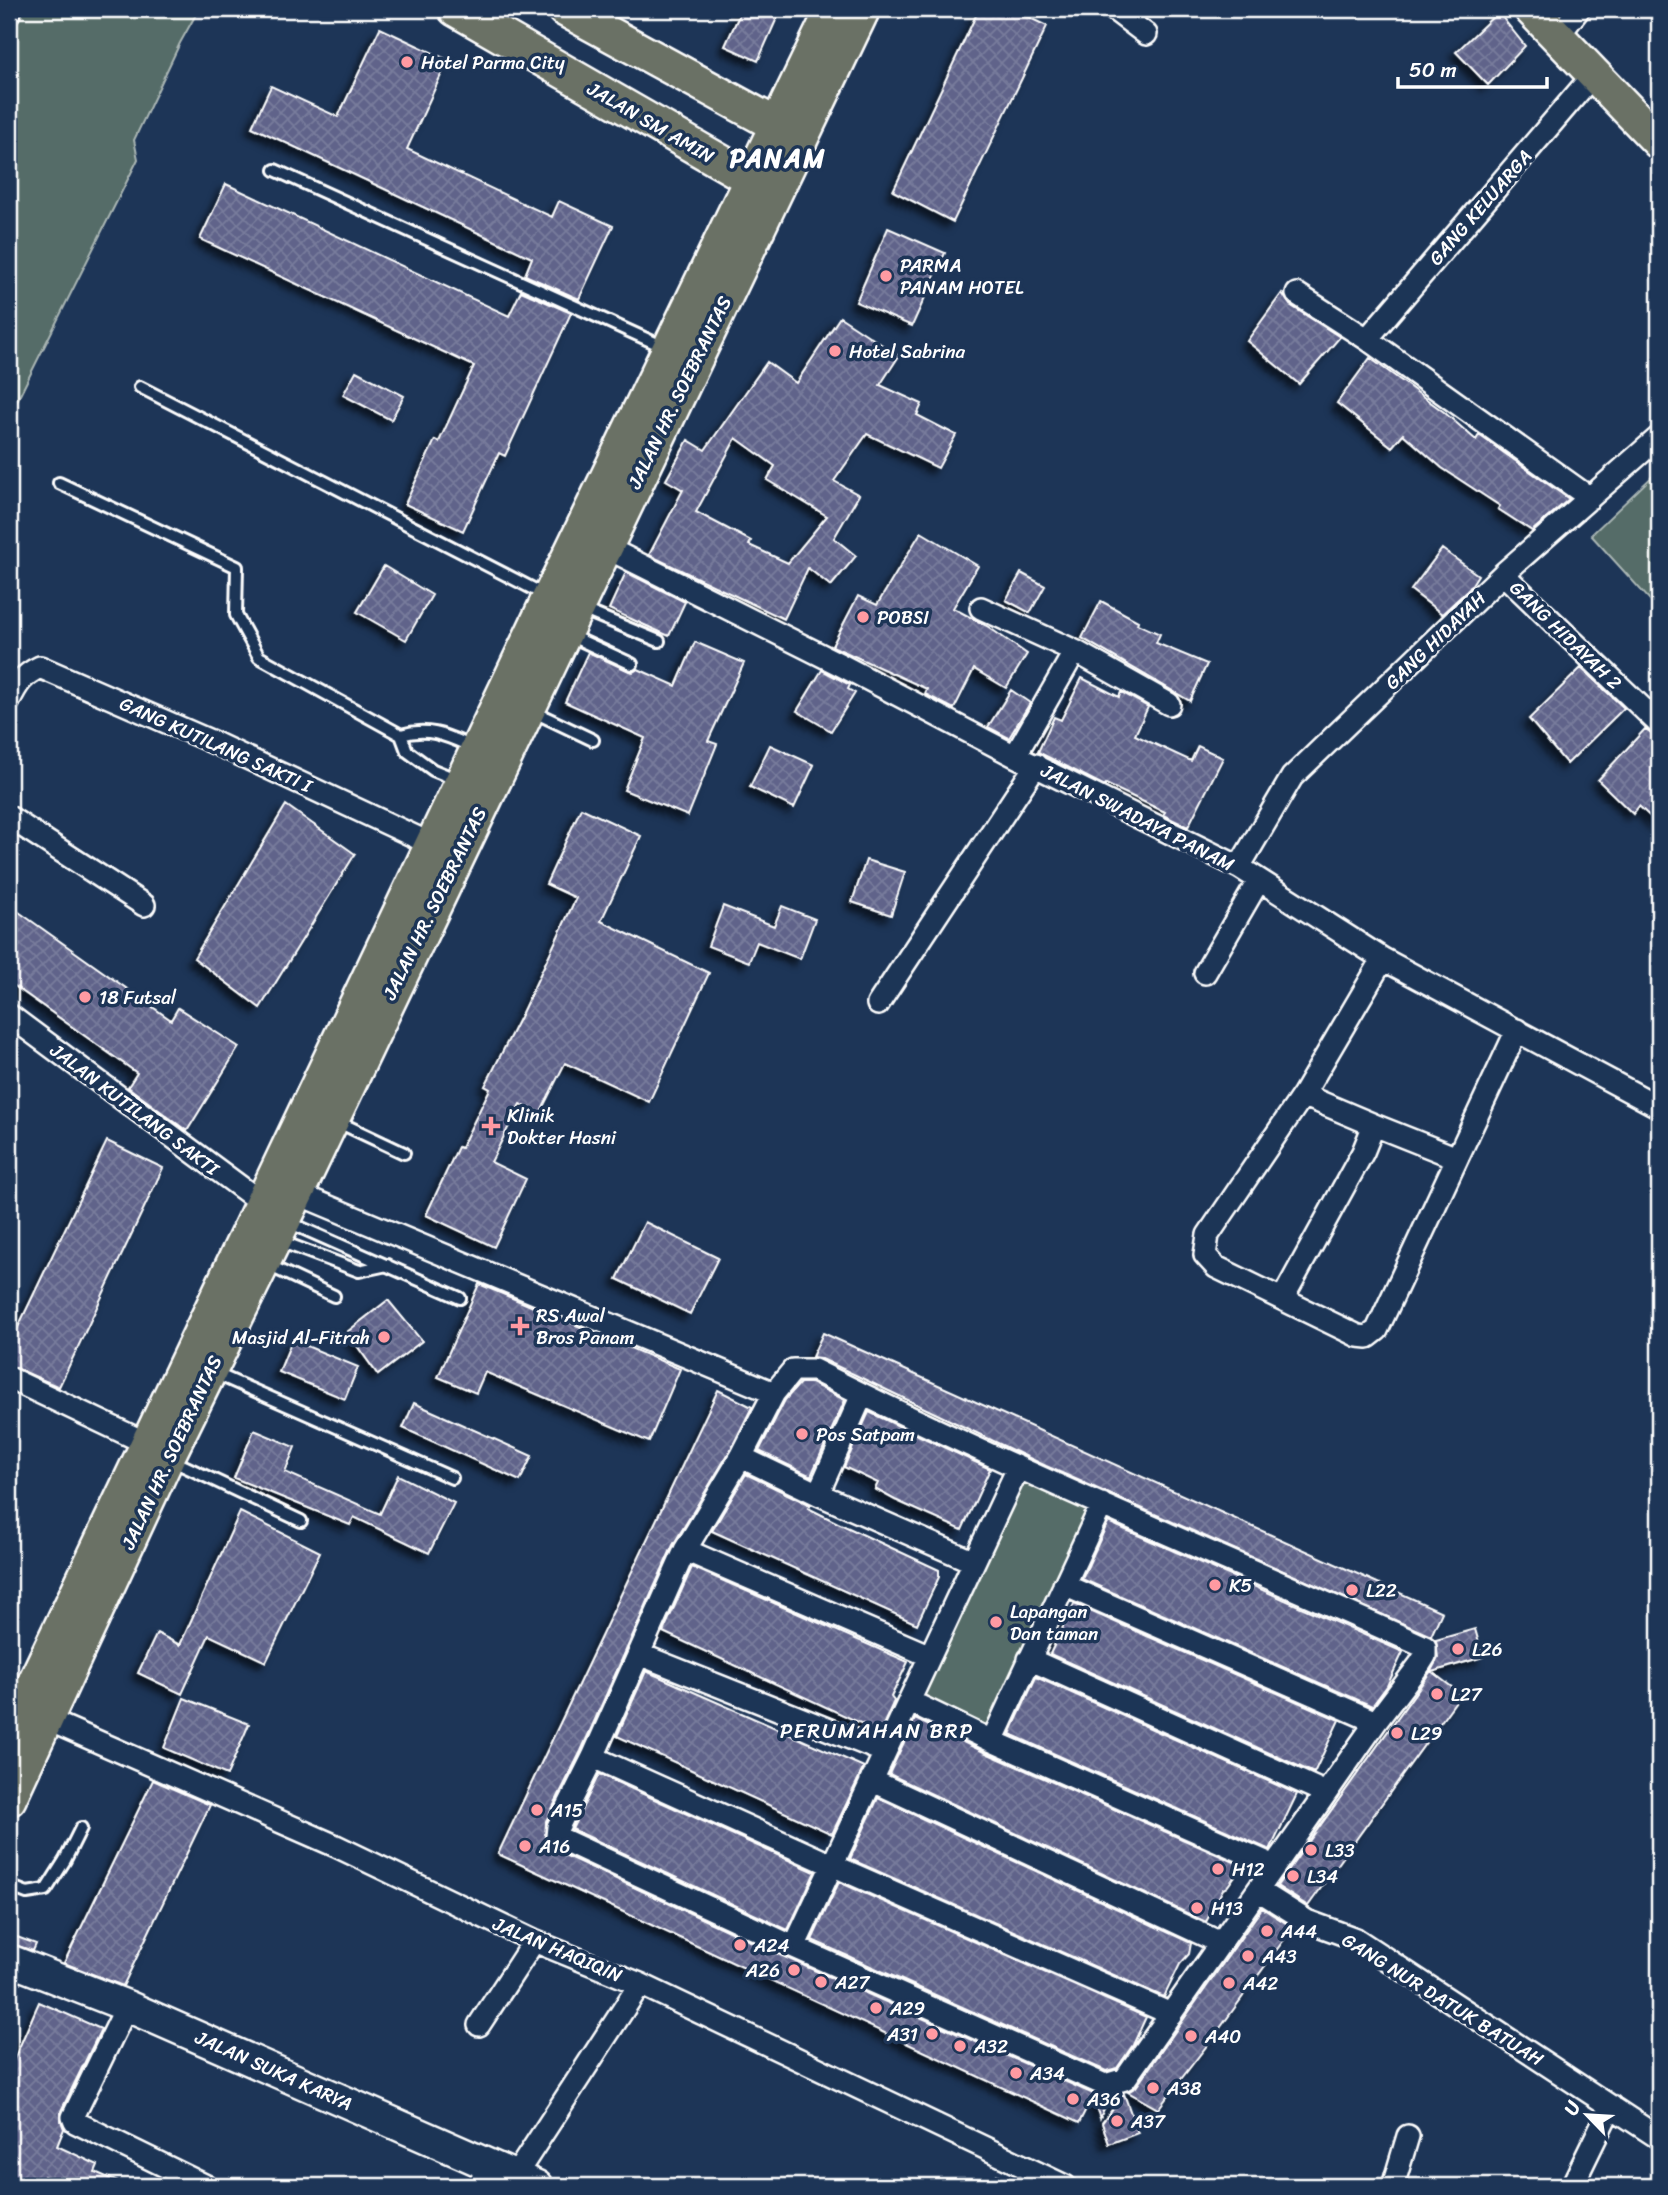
<svg xmlns="http://www.w3.org/2000/svg" width="1668" height="2195" viewBox="0 0 1668 2195" font-family="Sriracha,sans-serif">
	<defs>
		<pattern id="building-cross-hatch" width="8" height="8" patternUnits="userSpaceOnUse" patternTransform="scale(1.75)"><rect width="8" height="8" fill="#60648a"/><path d="M0 0l8 8M0 8l8-8" fill="none" stroke="#787b9c"/></pattern>
		<filter id="shadow"><feDropShadow dx="-6" dy="6" stdDeviation="3.5" flood-color="#0009"/></filter>
	</defs>
	<rect width="100%" height="100%" fill="#1d3557"/>
	<filter id="ink" filterUnits="userSpaceOnUse"><feTurbulence type="fractalNoise" baseFrequency=".0143" numOctaves="2"/><feDisplacementMap in="SourceGraphic" scale="14" xChannelSelector="R" yChannelSelector="G"/><feConvolveMatrix kernelMatrix="1 2 1 2 8 2 1 2 1" color-interpolation-filters="sRGB"/></filter>
	<g filter="url(#ink)">
		<path fill="#556c68" stroke="#aab6b4" stroke-width="2" d="M 22,9 L 199,9 L 180,43 L 134,140 L 138,159 L 9,417 L 9,34 Z
			M 1659,470 L 1659,610 L 1591,535 Z
			M 1018,1468 L 1102,1504 L 992,1741 L 909,1701 Z"/>
		<path fill="url(#building-cross-hatch)" stroke="#fff" stroke-width="2" fill-rule="evenodd" filter="url(#shadow)" d="M 742,9 L 781,9 L 758,61 L 725,46 Z
			M 979,9 L 1011,9 L 1047,26 L 953,222 L 893,191 Z
			M 1498,12 L 1525,46 L 1488,85 L 1456,52 Z
			M 380,28 L 448,60 L 407,149 L 552,217 L 559,201 L 613,226 L 579,299 L 525,275 L 532,258 L 252,127 L 271,86 L 338,117 Z
			M 226,184 L 509,316 L 521,291 L 571,313 L 505,456 L 499,453 L 463,531 L 405,504 L 435,440 L 439,442 L 474,366 L 200,239 Z
			M 888,228 L 945,253 L 912,326 L 856,302 Z
			M 1282,293 L 1290,305 L 1340,337 L 1299,384 L 1247,341 Z
			M 840,317 L 899,356 L 880,385 L 922,404 L 917,415 L 956,435 L 938,468 L 867,434 L 834,481 L 859,495 L 834,538 L 856,556 L 831,586 L 808,568 L 784,619 L 649,555 L 683,490 L 666,480 L 688,440 L 705,450 L 767,362 L 796,383 ZM 736,438 L 775,466 L 767,480 L 827,516 L 788,563 L 749,545 L 751,541 L 696,512 Z
			M 1370,358 L 1444,412 L 1476,440 L 1479,435 L 1569,499 L 1532,531 L 1498,509 L 1500,506 L 1442,468 L 1403,434 L 1392,447 L 1337,403 Z
			M 356,371 L 404,396 L 391,420 L 343,395 Z
			M 921,532 L 978,566 L 953,608 L 987,626 L 1027,654 L 1006,688 L 974,669 L 954,709 L 925,694 L 927,689 L 832,646 L 858,596 L 877,605 Z
			M 1442,549 L 1478,575 L 1469,589 L 1442,614 L 1411,590 Z
			M 384,566 L 432,595 L 406,640 L 357,612 Z
			M 626,572 L 685,602 L 669,636 L 609,609 Z
			M 1021,573 L 1045,586 L 1030,613 L 1006,600 Z
			M 1101,601 L 1138,621 L 1137,624 L 1160,634 L 1156,643 L 1207,664 L 1190,701 L 1082,638 Z
			M 695,642 L 744,663 L 708,741 L 717,744 L 688,816 L 624,790 L 645,738 L 565,702 L 588,652 L 629,671 L 633,672 L 638,669 L 676,686 Z
			M 1581,668 L 1624,708 L 1567,764 L 1529,719 Z
			M 822,670 L 850,685 L 848,689 L 855,693 L 831,731 L 797,711 Z
			M 1082,678 L 1119,697 L 1121,692 L 1148,707 L 1135,735 L 1191,761 L 1198,746 L 1223,758 L 1188,827 L 1163,815 L 1165,812 L 1106,784 L 1105,786 L 1101,784 L 1038,752 L 1054,717 L 1061,720 Z
			M 1011,690 L 1030,703 L 1009,738 L 988,727 Z
			M 1645,729 L 1659,737 L 1659,825 L 1639,806 L 1633,814 L 1598,780 Z
			M 770,745 L 814,765 L 794,808 L 750,787 Z
			M 286,805 L 355,854 L 260,1008 L 194,958 Z
			M 581,808 L 641,836 L 601,921 L 709,973 L 649,1102 L 565,1063 L 540,1113 L 520,1104 L 491,1162 L 526,1179 L 494,1247 L 426,1215 L 458,1147 L 461,1148 L 490,1089 L 485,1086 L 520,1017 L 576,898 L 546,884 Z
			M 866,860 L 905,872 L 891,915 L 852,902 Z
			M 9,905 L 171,1020 L 178,1008 L 239,1047 L 187,1131 L 128,1087 L 137,1073 L 9,982 Z
			M 723,906 L 774,926 L 782,906 L 815,919 L 800,959 L 757,942 L 749,962 L 708,946 Z
			M 107,1141 L 163,1168 L 59,1387 L 9,1365 L 9,1346 Z
			M 645,1222 L 718,1258 L 690,1314 L 617,1279 Z
			M 479,1284 L 680,1369 L 649,1442 L 485,1372 L 476,1393 L 438,1377 Z
			M 388,1300 L 422,1341 L 378,1375 L 347,1332 Z
			M 823,1333 L 1442,1612 L 1431,1636 L 1046,1466 L 820,1358 L 812,1357 Z
			M 292,1340 L 358,1367 L 345,1399 L 279,1372 Z
			M 800,1383 L 811,1383 L 845,1400 L 811,1476 L 759,1451 L 785,1400 Z
			M 718,1390 L 752,1407 L 730,1451 L 673,1545 L 581,1751 L 546,1821 L 545,1843 L 551,1849 L 789,1959 L 1100,2097 L 1109,2097 L 1100,2118 L 1092,2097 L 1079,2123 L 498,1854 Z
			M 414,1403 L 532,1456 L 520,1481 L 403,1428 Z
			M 869,1412 L 990,1469 L 962,1530 L 895,1500 L 875,1489 L 878,1483 L 844,1467 Z
			M 254,1430 L 295,1447 L 285,1472 L 380,1514 L 398,1475 L 454,1503 L 429,1553 L 354,1517 L 350,1525 L 234,1478 Z
			M 746,1474 L 810,1505 L 808,1508 L 838,1523 L 939,1570 L 939,1577 L 917,1624 L 712,1531 Z
			M 240,1512 L 320,1552 L 266,1662 L 209,1635 L 182,1694 L 138,1673 L 157,1633 L 180,1645 Z
			M 1108,1522 L 1403,1652 L 1387,1686 L 1372,1706 L 1082,1579 Z
			M 692,1567 L 908,1662 L 891,1697 L 894,1701 L 880,1732 L 663,1632 Z
			M 1074,1604 L 1339,1720 L 1314,1773 L 1050,1654 Z
			M 1475,1629 L 1483,1657 L 1432,1672 L 1461,1694 L 1308,1906 L 1277,1886 L 1431,1671 L 1438,1658 L 1436,1640 Z
			M 646,1671 L 864,1767 L 832,1834 L 617,1736 Z
			M 1036,1677 L 1297,1794 L 1270,1850 L 1010,1734 Z
			M 184,1698 L 249,1724 L 227,1775 L 164,1748 Z
			M 915,1719 L 986,1753 L 1239,1864 L 1237,1873 L 1227,1887 L 1223,1889 L 1206,1922 L 889,1774 Z
			M 599,1774 L 815,1872 L 788,1930 L 572,1829 Z
			M 153,1780 L 210,1805 L 123,1986 L 64,1963 Z
			M 878,1798 L 1191,1943 L 1189,1954 L 1180,1964 L 1164,1997 L 850,1859 Z
			M 839,1882 L 1146,2017 L 1133,2045 L 1117,2068 L 1106,2071 L 812,1940 Z
			M 1262,1908 L 1292,1927 L 1291,1930 L 1215,2035 L 1158,2109 L 1128,2092 L 1136,2087 Z
			M 9,1934 L 36,1944 L 33,1951 L 9,1943 Z
			M 39,2002 L 101,2029 L 61,2111 L 61,2121 L 64,2129 L 57,2146 L 98,2165 L 95,2172 L 127,2186 L 67,2186 L 44,2176 L 39,2186 L 9,2186 L 9,2071 Z
			M 1124,2094 L 1138,2133 L 1109,2144 L 1102,2123 Z"/>
		<g fill="none" stroke-linecap="round" stroke-linejoin="round">
			<g stroke="#fff" stroke-width="16">
				<path id="lane" d="M 275,170 L 664,347
					M 140,387 L 547,596
					M 59,483 L 237,567 L 236,615 L 259,657 L 401,735 L 407,751 L 433,770 L 460,781
					M 579,608 L 659,641
					M 569,635 L 632,664
					M 530,710 L 593,740
					M 401,735 C 430,726 449,737 475,748
					M 334,1120 L 404,1153
					M 286,1221 L 460,1298
					M 277,1240 L 359,1271 L 387,1265
					M 268,1265 L 334,1296
					M 212,1372 L 452,1478
					M 169,1459 L 301,1521
					M 9,1886 L 27,1893 L 46,1890 L 65,1860 L 81,1828"/>
			</g>
			<g stroke="#fff" stroke-width="26">
				<path id="street" d="M 1113,9 L 1146,34
					M 9,13 L 11,9
					M 1558,36 L 1579,9
					M 1297,294 L 1367,339 L 1590,498
					M 1367,339 L 1593,75
					M 605,547 L 839,664 L 1015,756 L 1239,867 L 1383,959 L 1659,1107
					M 1503,574 L 1659,724
					M 981,608 L 1075,651 L 1169,704
					M 9,701 C 17,684 23,675 40,667 L 217,744 L 433,845
					M 1015,756 L 1075,651
					M 9,817 L 144,905
					M 1239,867 L 1292,777 L 1503,574 L 1659,437
					M 1383,959 L 1303,1095 L 1208,1235 L 1205,1255 L 1216,1267 L 1358,1336 L 1368,1337 L 1377,1330 L 1517,1030
					M 1205,973 L 1259,880
					M 878,1004 L 1036,765
					M 9,1015 L 262,1203
					M 1374,1125 L 1457,1158
					M 296,1193 L 774,1393
					M 1283,1298 L 1363,1152 L 1374,1125 L 1303,1095
					M 793,1370 L 814,1370 C 1013,1471 1221,1555 1425,1647 L 1425,1656 L 1420,1664 L 1376,1722 L 1125,2079 L 1105,2085 L 794,1947 L 557,1837 L 558,1827 L 593,1757 L 685,1550 L 741,1457 L 774,1393 Z
					M 9,1378 L 148,1444
					M 741,1457 L 818,1494 L 974,1562
					M 818,1494 L 862,1395
					M 685,1550 L 930,1656
					M 1064,1585 L 1376,1722
					M 639,1654 L 885,1752
					M 1029,1659 L 1326,1793
					M 909,1701 L 992,1741 L 1275,1866
					M 46,1719 L 336,1846 L 534,1941 L 640,1984 L 1065,2186
					M 992,1741 L 1102,1504
					M 593,1757 L 832,1865 L 1171,2014
					M 871,1780 L 1221,1943
					M 1258,1890 L 1307,1921 L 1356,1939 L 1659,2138
					M 794,1947 L 1018,1468
					M 127,2006 L 73,2117 L 75,2122 L 206,2186
					M 479,2025 L 534,1941
					M 515,2176 L 640,1984
					M 479,2186 L 488,2165
					M 1393,2186 L 1408,2136
					M 1572,2186 L 1611,2106"/>
			</g>
			<g stroke="#fff" stroke-width="35">
				<path id="secondary" d="M 9,1960 L 127,2006 L 537,2186"/>
			</g>
			<g stroke="#fff" stroke-width="38">
				<path id="primary" d="M 455,9 L 770,190
					M 564,9 L 795,135
					M 1531,9 L 1659,142
					M 9,1736 L 549,598 L 833,9
					M 9,1799 L 167,1458 L 284,1220 L 863,9"/>
			</g>
			<path stroke="#fff" stroke-width="3.5" stroke-dasharray="5 5" stroke-linecap="butt" d="M 991,2186 L 998,2174"/>
			<use href="#lane" stroke="#1d3557" stroke-width="10"/>
			<use href="#street" stroke="#1d3557" stroke-width="21"/>
			<use href="#secondary" stroke="#1d3557" stroke-width="30"/>
			<use href="#primary" stroke="#6b7165" stroke-width="33"/>
		</g>
	</g>
	<g fill="#ff9aa2" stroke="#1d3557" stroke-width="2.5">
		<circle cx="407" cy="62" r="7"/>
		<circle cx="886" cy="276" r="7"/>
		<circle cx="835" cy="351" r="7"/>
		<circle cx="863" cy="617" r="7"/>
		<circle cx="85" cy="997" r="7"/>
		<path d="M487.5 1115.5h7v7h7v7h-7v7h-7v-7h-7v-7h7z"/>
		<path d="M516.5 1315.5h7v7h7v7h-7v7h-7v-7h-7v-7h7z"/>
		<circle cx="384" cy="1337" r="7"/>
		<circle cx="802" cy="1434" r="7"/>
		<circle cx="1215" cy="1585" r="7"/>
		<circle cx="1352" cy="1590" r="7"/>
		<circle cx="996" cy="1622" r="7"/>
		<circle cx="1458" cy="1649" r="7"/>
		<circle cx="1437" cy="1694" r="7"/>
		<circle cx="1397" cy="1733" r="7"/>
		<circle cx="537" cy="1810" r="7"/>
		<circle cx="525" cy="1846" r="7"/>
		<circle cx="1311" cy="1850" r="7"/>
		<circle cx="1218" cy="1869" r="7"/>
		<circle cx="1293" cy="1876" r="7"/>
		<circle cx="1197" cy="1908" r="7"/>
		<circle cx="1267" cy="1931" r="7"/>
		<circle cx="740" cy="1945" r="7"/>
		<circle cx="1248" cy="1956" r="7"/>
		<circle cx="794" cy="1970" r="7"/>
		<circle cx="821" cy="1982" r="7"/>
		<circle cx="1229" cy="1983" r="7"/>
		<circle cx="876" cy="2008" r="7"/>
		<circle cx="932" cy="2034" r="7"/>
		<circle cx="1191" cy="2036" r="7"/>
		<circle cx="960" cy="2046" r="7"/>
		<circle cx="1016" cy="2073" r="7"/>
		<circle cx="1153" cy="2088" r="7"/>
		<circle cx="1073" cy="2099" r="7"/>
		<circle cx="1117" cy="2121" r="7"/>
	</g>
	<g text-anchor="middle" stroke-width="7" stroke-linejoin="round" paint-order="stroke">
		<g font-size="19" fill="#fff" stroke="#1d3557" text-anchor="start">
			<text x="421" y="69">Hotel Parma City</text>
			<text x="900" y="272">PARMA<tspan x="900" dy="22">PANAM HOTEL</tspan></text>
			<text x="849" y="358">Hotel Sabrina</text>
			<text x="877" y="624">POBSI</text>
			<text x="99" y="1004">18 Futsal</text>
			<text x="507" y="1122">Klinik<tspan x="507" dy="22">Dokter Hasni</tspan></text>
			<text x="536" y="1322">RS Awal<tspan x="536" dy="22">Bros Panam</tspan></text>
			<text x="370" y="1344" text-anchor="end">Masjid Al-Fitrah</text>
			<text x="816" y="1441">Pos Satpam</text>
			<text x="1229" y="1592">K5</text>
			<text x="1366" y="1597">L22</text>
			<text x="1010" y="1618">Lapangan<tspan x="1010" dy="22">Dan taman</tspan></text>
			<text x="1472" y="1656">L26</text>
			<text x="1451" y="1701">L27</text>
			<text x="1411" y="1740">L29</text>
			<text x="551" y="1817">A15</text>
			<text x="539" y="1853">A16</text>
			<text x="1325" y="1857">L33</text>
			<text x="1232" y="1876">H12</text>
			<text x="1307" y="1883">L34</text>
			<text x="1211" y="1915">H13</text>
			<text x="1281" y="1938">A44</text>
			<text x="754" y="1952">A24</text>
			<text x="1262" y="1963">A43</text>
			<text x="780" y="1977" text-anchor="end">A26</text>
			<text x="835" y="1989">A27</text>
			<text x="1243" y="1990">A42</text>
			<text x="890" y="2015">A29</text>
			<text x="918" y="2041" text-anchor="end">A31</text>
			<text x="1205" y="2043">A40</text>
			<text x="974" y="2053">A32</text>
			<text x="1030" y="2080">A34</text>
			<text x="1167" y="2095">A38</text>
			<text x="1087" y="2106">A36</text>
			<text x="1131" y="2128">A37</text>
		</g>
		<g font-size="19" fill="#fff" stroke="#1d3557">
			<text transform="translate(651 122) rotate(30)" y="7">JALAN SM AMIN</text>
			<text transform="translate(1480 207) rotate(-49)" y="7">GANG KELUARGA</text>
			<text transform="translate(679 392) rotate(-64)" y="7">JALAN HR. SOEBRANTAS</text>
			<text transform="translate(1566 635) rotate(44)" y="7">GANG HIDAYAH 2</text>
			<text transform="translate(1435 640) rotate(-44)" y="7">GANG HIDAYAH</text>
			<text transform="translate(216 744) rotate(24)" y="7">GANG KUTILANG SAKTI I</text>
			<text transform="translate(1138 817) rotate(27)" y="7">JALAN SWADAYA PANAM</text>
			<text transform="translate(434 903) rotate(-64)" y="7">JALAN HR. SOEBRANTAS</text>
			<text transform="translate(135 1109) rotate(37)" y="7">JALAN KUTILANG SAKTI</text>
			<text transform="translate(171 1452) rotate(-65)" y="7">JALAN HR. SOEBRANTAS</text>
			<text transform="translate(558 1949) rotate(23)" y="7">JALAN HAQIQIN</text>
			<text transform="translate(1443 1999) rotate(32)" y="7">GANG NUR DATUK BATUAH</text>
			<text transform="translate(274 2070) rotate(24)" y="7">JALAN SUKA KARYA</text>
		</g>
		<g font-size="21" letter-spacing="2" fill="#fff" stroke="#1d3557">
			<text x="877" y="1738">PERUMAHAN BRP</text>
		</g>
		<g font-size="26" font-weight="bold" letter-spacing="2" fill="#fff" stroke="#1d3557">
			<text x="778" y="167">PANAM</text>
		</g>
	</g>
	<rect width="1668" height="2195" fill="none" stroke="#1d3557" stroke-width="35"/>
	<rect x="18" y="18" width="1633" height="2160" fill="none" stroke="#fff" stroke-width="2.5" filter="url(#ink)"/>
	<g transform="translate(1587 2115) rotate(295)" stroke="#1d3557" stroke-width="5" paint-order="stroke">
	<path d="M0-5L12 26L0 18L-12 26Z" fill="#ffffff"/>
	<text y="-10" font-size="19" font-weight="bold" text-anchor="middle" fill="#ffffff">U</text>
	</g>
	<path d="M1398 77v10h149v-10" fill="none" stroke="#ffffff" stroke-width="3.5"/>
	<text x="1409" y="77" font-size="21" fill="#ffffff" stroke="#1d3557" stroke-width="5" paint-order="stroke">50 m</text>
</svg>
